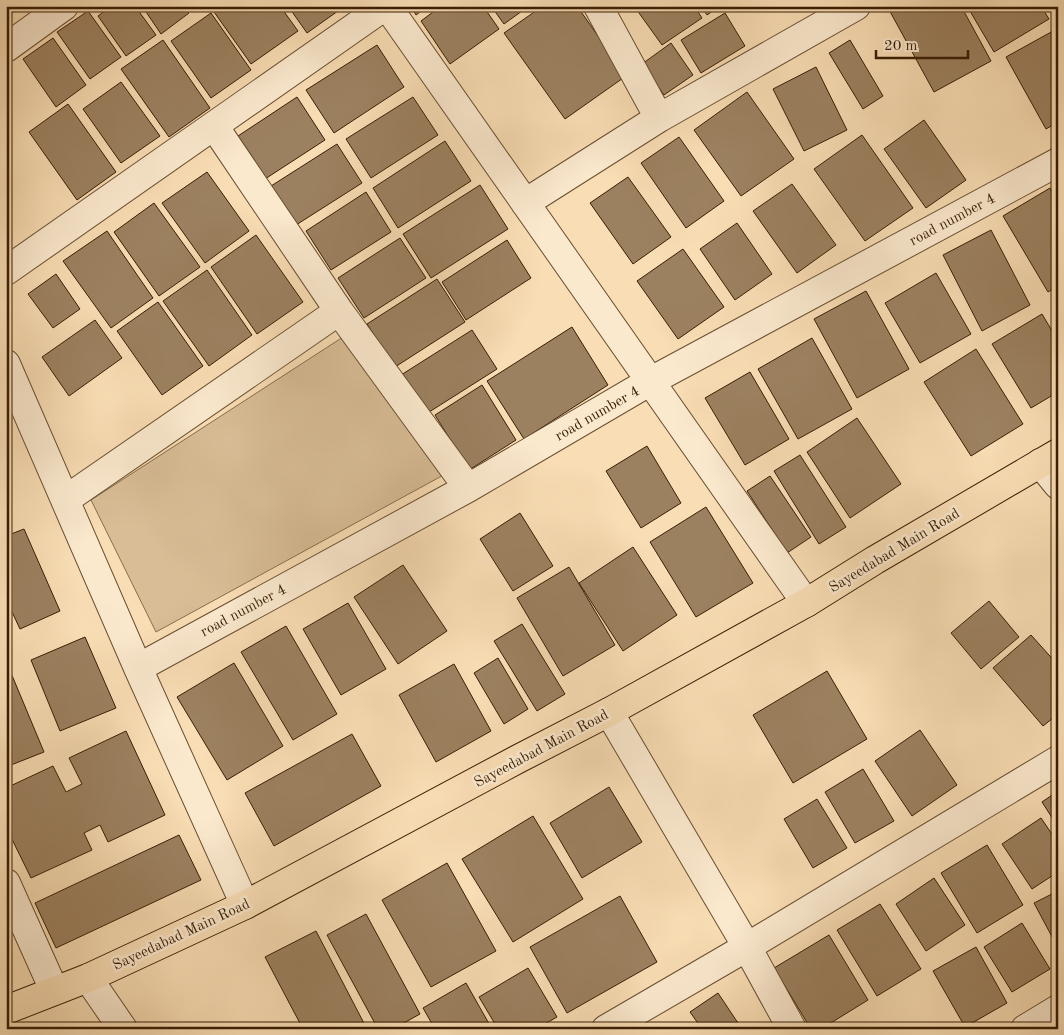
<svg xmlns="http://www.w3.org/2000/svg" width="1064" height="1035" viewBox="0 0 1064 1035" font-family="'Old Standard TT',serif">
	<rect width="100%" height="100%" fill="#f9ddb4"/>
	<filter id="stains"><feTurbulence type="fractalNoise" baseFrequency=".004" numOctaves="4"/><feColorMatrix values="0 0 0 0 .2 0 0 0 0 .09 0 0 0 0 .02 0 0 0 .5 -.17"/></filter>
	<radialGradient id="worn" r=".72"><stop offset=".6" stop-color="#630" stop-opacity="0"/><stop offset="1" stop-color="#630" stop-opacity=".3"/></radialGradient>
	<path fill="#d8bd96" stroke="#886e4d" d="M 357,328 L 449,472 L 156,632 L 91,500 Z"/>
	<path fill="#9c8160" stroke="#381e04" d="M 6,6 L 22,6 L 6,17 Z
		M 111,6 L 135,6 L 156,35 L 126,56 L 98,16 Z
		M 142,6 L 184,6 L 189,13 L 161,34 Z
		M 222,6 L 280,6 L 298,31 L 251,64 L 214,12 Z
		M 288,6 L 345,6 L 307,33 Z
		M 411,6 L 428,6 L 416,15 Z
		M 441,6 L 483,6 L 499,29 L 450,64 L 421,21 Z
		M 491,6 L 529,6 L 504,24 Z
		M 543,6 L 577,6 L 626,76 L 565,119 L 504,33 Z
		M 634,6 L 694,6 L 702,18 L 662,45 Z
		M 701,6 L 720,6 L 707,15 Z
		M 887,6 L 961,6 L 991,61 L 934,92 Z
		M 967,6 L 1041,6 L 1049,19 L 994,52 Z
		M 88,11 L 121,57 L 90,79 L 57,32 Z
		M 211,13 L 251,70 L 211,98 L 171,41 Z
		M 725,13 L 745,46 L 701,73 L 681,40 Z
		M 1053,31 L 1058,39 L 1058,122 L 1046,129 L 1006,57 Z
		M 53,38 L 86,85 L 56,107 L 23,59 Z
		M 163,40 L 210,108 L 169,137 L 121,69 Z
		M 850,40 L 883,96 L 863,109 L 829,53 Z
		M 671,43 L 693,75 L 664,95 L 642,64 Z
		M 377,45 L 404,87 L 334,133 L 306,90 Z
		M 816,67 L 847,130 L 804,151 L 773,89 Z
		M 121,82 L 160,136 L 121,163 L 83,109 Z
		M 747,92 L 794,159 L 741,196 L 694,130 Z
		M 297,97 L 325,140 L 265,179 L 238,136 Z
		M 413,97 L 438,135 L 371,178 L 346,139 Z
		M 68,104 L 116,172 L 77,200 L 29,132 Z
		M 924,120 L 966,180 L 926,208 L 884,149 Z
		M 862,135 L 913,208 L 865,241 L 814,169 Z
		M 679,137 L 724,201 L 686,228 L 641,163 Z
		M 445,141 L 471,181 L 398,228 L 373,188 Z
		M 337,144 L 362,183 L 296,225 L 271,186 Z
		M 207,172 L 249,231 L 205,263 L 162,203 Z
		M 628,177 L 671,237 L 633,264 L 590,203 Z
		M 792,184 L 836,245 L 797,273 L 753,211 Z
		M 480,185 L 508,229 L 431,278 L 403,234 Z
		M 1050,188 L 1058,201 L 1058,286 L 1048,292 L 1003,216 Z
		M 366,192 L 391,232 L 331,270 L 306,231 Z
		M 154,203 L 200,267 L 159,296 L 114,232 Z
		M 737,223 L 772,274 L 735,300 L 700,249 Z
		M 991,230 L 1030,305 L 982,331 L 943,255 Z
		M 107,231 L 153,298 L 111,328 L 63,261 Z
		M 256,235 L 303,302 L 257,334 L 211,267 Z
		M 400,238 L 426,278 L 364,318 L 338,278 Z
		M 507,240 L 531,278 L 466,320 L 442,282 Z
		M 683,249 L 724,307 L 678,339 L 637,281 Z
		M 207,270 L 252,335 L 209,366 L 163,301 Z
		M 936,273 L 971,334 L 920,363 L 885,303 Z
		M 56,274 L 80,309 L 53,328 L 28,294 Z
		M 437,279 L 465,322 L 395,367 L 367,324 Z
		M 866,291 L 909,369 L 857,398 L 814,319 Z
		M 158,302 L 203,366 L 162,395 L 117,331 Z
		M 1042,314 L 1058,341 L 1058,392 L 1031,408 L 992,344 Z
		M 95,320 L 122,358 L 69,396 L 42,357 Z
		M 572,327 L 608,385 L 524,439 L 487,381 Z
		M 472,330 L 497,369 L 426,414 L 401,375 Z
		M 812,338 L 852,409 L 798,439 L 758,369 Z
		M 976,349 L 1023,424 L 971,456 L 924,382 Z
		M 750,372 L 789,439 L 745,465 L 705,398 Z
		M 482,385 L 516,440 L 469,470 L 435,415 Z
		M 857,418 L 901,484 L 850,518 L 807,452 Z
		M 647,446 L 681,503 L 641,528 L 606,471 Z
		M 800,455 L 846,527 L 819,544 L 774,471 Z
		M 770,476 L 811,537 L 787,553 L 747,491 Z
		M 706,507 L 753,583 L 696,617 L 650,542 Z
		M 520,513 L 553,566 L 513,591 L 480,539 Z
		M 24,529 L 60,611 L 20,629 L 6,599 L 6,536 Z
		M 633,547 L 677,615 L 623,651 L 579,583 Z
		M 403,565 L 447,631 L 398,664 L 354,597 Z
		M 569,567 L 615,645 L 563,676 L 517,598 Z
		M 1058,581 L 1058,592 L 1052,585 Z
		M 989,601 L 1019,637 L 981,669 L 951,633 Z
		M 348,603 L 386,669 L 341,695 L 303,629 Z
		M 522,624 L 565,694 L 537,711 L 494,641 Z
		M 286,626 L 337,714 L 293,740 L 241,652 Z
		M 1031,635 L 1058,665 L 1058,714 L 1043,726 L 993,668 Z
		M 85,637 L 116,708 L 60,731 L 31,660 Z
		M 498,658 L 528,709 L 504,724 L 474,673 Z
		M 6,661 L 44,752 L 6,767 Z
		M 234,663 L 283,746 L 227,780 L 177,697 Z
		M 454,664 L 491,731 L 436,762 L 399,695 Z
		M 827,671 L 867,739 L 793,783 L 753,715 Z
		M 920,730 L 957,785 L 912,816 L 875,761 Z
		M 126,731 L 165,815 L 108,842 L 100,825 L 84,833 L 92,850 L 31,878 L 6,827 L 6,788 L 53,766 L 66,792 L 82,784 L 69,758 Z
		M 352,734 L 381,786 L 274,846 L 245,793 Z
		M 863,769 L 894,821 L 855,843 L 825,792 Z
		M 609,787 L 642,842 L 582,878 L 550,823 Z
		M 1058,791 L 1058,827 L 1042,802 Z
		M 817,799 L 847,848 L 813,868 L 784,819 Z
		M 533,816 L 583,899 L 513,942 L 462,859 Z
		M 1041,818 L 1058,843 L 1058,872 L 1032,889 L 1002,844 Z
		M 179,835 L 201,880 L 56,948 L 35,903 Z
		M 987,845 L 1023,905 L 977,933 L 941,873 Z
		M 447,863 L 496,951 L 431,987 L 382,900 Z
		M 934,878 L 965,925 L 926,951 L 896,904 Z
		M 1058,891 L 1058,948 L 1034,903 Z
		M 620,896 L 657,962 L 567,1013 L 530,947 Z
		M 880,904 L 921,969 L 877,996 L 837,930 Z
		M 366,914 L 420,1014 L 393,1029 L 378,1029 L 327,935 Z
		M 1022,923 L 1050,969 L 1012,992 L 984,947 Z
		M 316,931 L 367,1029 L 303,1029 L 265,957 Z
		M 829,935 L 868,1000 L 821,1029 L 811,1029 L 774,968 Z
		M 976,947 L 1007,1003 L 965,1027 L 933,971 Z
		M 528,968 L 557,1017 L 536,1029 L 498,1029 L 479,997 Z
		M 466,983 L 492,1029 L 435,1029 L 423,1008 Z
		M 718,993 L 742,1029 L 702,1029 L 690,1012 Z"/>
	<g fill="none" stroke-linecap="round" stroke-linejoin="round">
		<g stroke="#684e30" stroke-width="30">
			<path id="minor" d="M 387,6 L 806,603
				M 598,6 L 659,118
				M 6,48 L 64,6
				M 525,203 L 659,118 L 856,6
				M 6,271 L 385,6
				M 339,311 L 468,488
				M 6,364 L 138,668 L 245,905
				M 1040,463 L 1058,485
				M 65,500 L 339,311 L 214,126
				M 138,668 L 468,488 L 649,382 L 1058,162
				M 609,712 L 747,947 L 792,1029
				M 6,883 L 54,990
				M 88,978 L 123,1029
				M 606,1029 L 747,947 L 1058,760
				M 1025,1029 L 1058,1009"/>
		</g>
		<g stroke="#381e04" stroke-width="30">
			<path id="major" d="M 6,1010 L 88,978 L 245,905 L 518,759 L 609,712 L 806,603 L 875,560 L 1058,453"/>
		</g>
		<use href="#minor" stroke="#fbe9ce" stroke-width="28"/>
		<use href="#major" stroke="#f9ddb4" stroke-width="28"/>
	</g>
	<g text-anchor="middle" stroke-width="5" stroke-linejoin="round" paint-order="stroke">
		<g font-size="15" fill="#381e04" stroke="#fbe9ce">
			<text transform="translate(952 219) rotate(-28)" y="5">road number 4</text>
			<text transform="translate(597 413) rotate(-30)" y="5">road number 4</text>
			<text transform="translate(894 550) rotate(-31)" y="5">Sayeedabad Main Road</text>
			<text transform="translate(243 610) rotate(-28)" y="5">road number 4</text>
			<text transform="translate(541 748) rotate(-28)" y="5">Sayeedabad Main Road</text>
			<text transform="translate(181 934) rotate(-25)" y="5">Sayeedabad Main Road</text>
		</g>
	</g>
	<rect width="1064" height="1035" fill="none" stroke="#f9ddb4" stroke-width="25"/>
	<rect x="8" y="8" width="1049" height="1020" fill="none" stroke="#381e04" stroke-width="2.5"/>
	<rect x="12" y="12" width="1039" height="1010" fill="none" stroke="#381e04"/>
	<path d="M876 50v8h92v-8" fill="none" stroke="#381e04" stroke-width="2.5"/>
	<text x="884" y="50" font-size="15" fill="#381e04" stroke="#fbe9ce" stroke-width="4" paint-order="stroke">20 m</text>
	<rect width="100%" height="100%" filter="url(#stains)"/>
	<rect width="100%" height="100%" fill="url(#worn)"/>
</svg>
